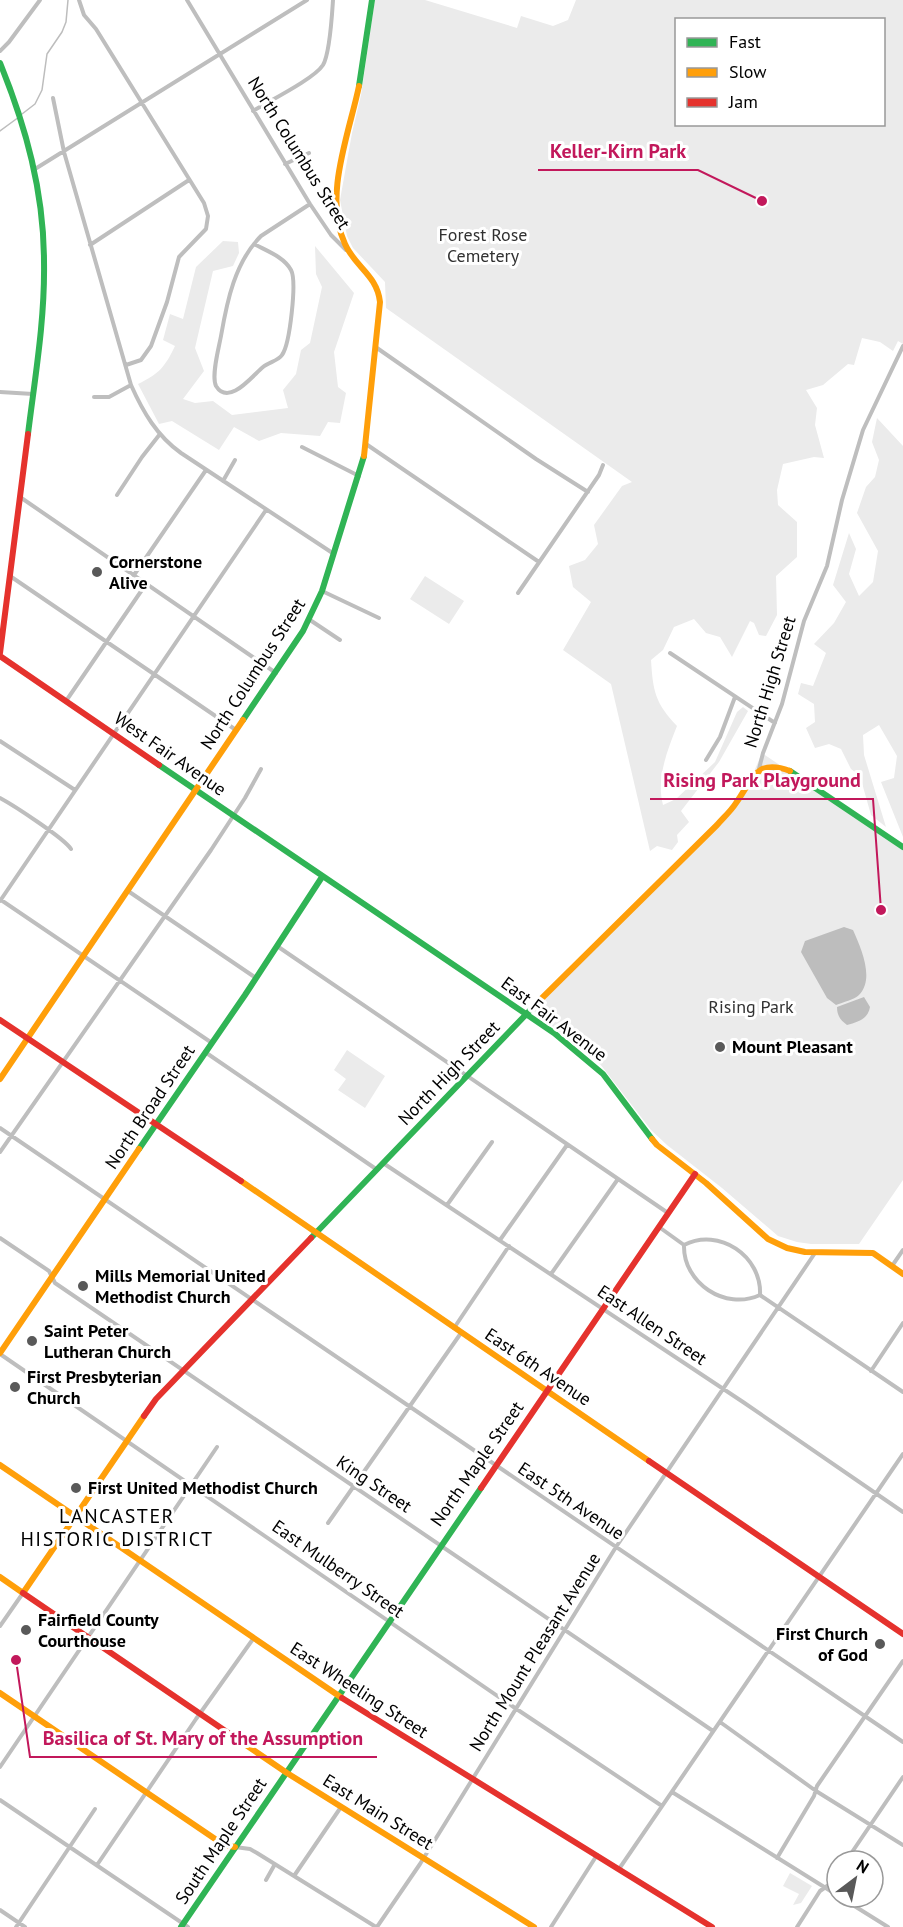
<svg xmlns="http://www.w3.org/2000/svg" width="903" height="1927" viewBox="0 0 903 1927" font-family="'PT Sans',sans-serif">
	<rect width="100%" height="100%" fill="#fff"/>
	<path fill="#ebebeb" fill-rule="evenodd" d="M 375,0 L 425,0 L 517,28 L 521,16 L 553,26 L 568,20 L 576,0 L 903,0 L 903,344 L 898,341 L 893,351 L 880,342 L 862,338 L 854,365 L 848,364 L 823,385 L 806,390 L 817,408 L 815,425 L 824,458 L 814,457 L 783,464 L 777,490 L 778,505 L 797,522 L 797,557 L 776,576 L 777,615 L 766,636 L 759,635 L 754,623 L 750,621 L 732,657 L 720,637 L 706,633 L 694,619 L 674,627 L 663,650 L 651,660 C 653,691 655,703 677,726 C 667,751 656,779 663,805 L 676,799 L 715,762 L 737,712 L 743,707 L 748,711 L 719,762 L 681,811 L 689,822 L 677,835 L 678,842 L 672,850 L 657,846 L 650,851 L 611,684 L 563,650 L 591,602 L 573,587 L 569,566 L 585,560 L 598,544 L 594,525 L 622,486 L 632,482 L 386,308 L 385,282 L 353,248 L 347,236 L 340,200 L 352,133 L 361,95 ZM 676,20 L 884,20 L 884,124 L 676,124 Z
		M 223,241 L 238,242 L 239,253 L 233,266 L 213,271 L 195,348 L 204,371 L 183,399 L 195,403 L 213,401 L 232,415 L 288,408 L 283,390 L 296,374 L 301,350 L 310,343 L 322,287 L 316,274 L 315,246 L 354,293 L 334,352 L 338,387 L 346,393 L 340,423 L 328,422 L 320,436 L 281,433 L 259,441 L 234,427 L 219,450 L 172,421 L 159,424 L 138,384 C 159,374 165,367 175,346 L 163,340 L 170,314 L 183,319 L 196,267 Z
		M 877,418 L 903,446 L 903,837 L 881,782 L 894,778 L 897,756 L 879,725 L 863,735 L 864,755 L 886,827 L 871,815 L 860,776 L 851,769 L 841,749 L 829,744 L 815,748 L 806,728 L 815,722 L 814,704 L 798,694 L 801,683 L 813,686 L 826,653 L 814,644 L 834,623 L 846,602 L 833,585 L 849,533 L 856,549 L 849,574 L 859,596 L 873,582 L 878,551 L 857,513 L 866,487 L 875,477 L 879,460 L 872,442 Z
		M 425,576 L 464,601 L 449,624 L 410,599 Z
		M 762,753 L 903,849 L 903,1180 L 859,1244 L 811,1244 L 797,1242 L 778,1236 L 722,1188 L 667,1145 L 651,1130 L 600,1064 L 531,1009 L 717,825 L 750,781 Z
		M 347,1050 L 385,1076 L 365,1108 L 338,1090 L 346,1079 L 334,1070 Z
		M 790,1873 L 812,1886 L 801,1903 L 793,1905 L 799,1894 L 783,1886 Z"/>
	<path fill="#bdbdbd" d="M 844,927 L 853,930 C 861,948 875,979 859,995 C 854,1000 843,1002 836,1005 L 827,998 L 801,952 L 805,941 Z
		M 864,997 L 870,1007 C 868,1019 858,1022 847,1025 C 840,1020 837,1015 837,1007 Z"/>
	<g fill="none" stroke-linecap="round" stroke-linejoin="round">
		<path stroke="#bdbdbd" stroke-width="1.5" d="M 22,114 L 35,104 L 42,90 L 47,54 L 62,32 L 66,22 L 68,0
			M 0,131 L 19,117"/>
		<path stroke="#bebebe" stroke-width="4" d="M 79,0 L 84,15 L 96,29 L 204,203 L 208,216 L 206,229 L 179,257 L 167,302 L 151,346 L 141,360 L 126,365
			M 187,0 L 310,204 L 331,235 L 346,250
			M 0,51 L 9,42 L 40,0
			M 53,98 L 64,152 L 131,385 C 143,412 157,436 181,453 L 334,554
			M 253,111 C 269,101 314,79 323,65 C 330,53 332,15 333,0
			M 285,164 L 309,153
			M 35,169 L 307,0
			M 254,244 C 267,251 284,257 291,270 C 297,281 290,344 282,355 C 278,361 269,362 263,367 C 253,375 229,407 216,386 C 211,376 219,347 221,336 C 227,301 235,262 261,236 L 310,204
			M 90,245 L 189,180
			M 377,348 L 536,459 L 588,492
			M 0,392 L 33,394
			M 94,397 L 109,397 L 131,385
			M 366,444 L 539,562
			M 302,447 L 359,476
			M 223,481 L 235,460
			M 117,495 L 142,457 L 160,434
			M 20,497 L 276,673
			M 134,575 L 206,470
			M 10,576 L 236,730
			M 322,591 L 379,618
			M 518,593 L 599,475 L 603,465
			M 310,620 L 340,640
			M 670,653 L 775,723
			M 66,701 L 146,584
			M 0,741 L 75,790
			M 706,760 L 720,737 L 735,697
			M 759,769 L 763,753 L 782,704 L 804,621 L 827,566 L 842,500 L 863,430 L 903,346
			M 0,798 C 13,805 64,838 71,849
			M 128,891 L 256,978
			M 1,900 L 212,1043
			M 0,901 L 266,510
			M 277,946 L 668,1213
			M 205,1052 L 376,1169
			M 0,1128 L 903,1742
			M 0,1152 L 211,850 L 245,798 L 261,769
			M 383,1163 L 743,1402 L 903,1512
			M 447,1205 L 492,1142
			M 659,1227 L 684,1245
			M 0,1238 L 49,1271 L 55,1283 L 713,1731
			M 500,1240 L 567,1145
			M 684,1245 C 719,1227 762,1256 760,1295
			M 684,1245 C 683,1283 725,1311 760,1295
			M 892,1266 L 903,1250
			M 551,1274 L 618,1179
			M 760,1295 L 903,1392
			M 454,1328 L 509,1246
			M 0,1354 L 515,1708 L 662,1806
			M 871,1371 L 903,1323
			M 328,1523 L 461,1333
			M 0,1626 L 23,1593
			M 720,1722 L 816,1791 L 903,1845
			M 0,1767 L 217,1447
			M 672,1792 L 837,1895
			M 0,1800 L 188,1927
			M 235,1847 L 250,1849 L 257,1853 L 376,1927
			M 777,1858 L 814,1796 L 817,1786 L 903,1661
			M 846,1861 L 903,1777
			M 97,1865 L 196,1719 L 253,1639
			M 619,1869 L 903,1454
			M 294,1876 L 341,1807
			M 266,1880 L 275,1864
			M 840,1897 L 888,1927
			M 0,1910 L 25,1927
			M 16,1927 L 95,1809
			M 377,1927 L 420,1864 L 616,1547 L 815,1253
			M 551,1927 L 597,1855
			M 797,1927 L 820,1891 L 830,1884 L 837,1874"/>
		<path stroke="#30b455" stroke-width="6" d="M 0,63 C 26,127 44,192 44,262 C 45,320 35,377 28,434
			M 359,86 L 372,0
			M 243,720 L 303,631 L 322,591 L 364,456
			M 159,765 L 554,1033 L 603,1074 L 652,1139
			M 790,771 L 903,847
			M 139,1149 L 245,995 L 322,877
			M 311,1238 L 538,1002
			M 181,1927 L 481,1488"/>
		<path stroke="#ff9f0a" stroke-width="6" d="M 359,86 C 349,134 323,197 345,244 C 355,267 377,275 380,302 L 364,456
			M 538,1002 L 717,825 C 723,818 731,811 736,803 C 753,779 756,758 790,771
			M 0,1079 L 243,720
			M 652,1139 L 657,1145 L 706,1183 L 768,1239 L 787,1248 L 805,1252 L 873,1253 L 903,1274
			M 241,1181 L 649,1461
			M 0,1353 L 139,1149
			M 0,1465 L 342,1698
			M 0,1577 L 23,1593 L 144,1416
			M 0,1693 L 224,1845 L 235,1847
			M 243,1743 L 287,1773 L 534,1927"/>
		<path stroke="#e5322d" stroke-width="6" d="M 0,653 L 28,434
			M 0,656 L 159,765
			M 0,1020 L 241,1181
			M 144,1416 L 156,1399 L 311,1238
			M 649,1461 L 903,1634
			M 481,1488 L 695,1174
			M 23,1593 L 243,1743
			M 342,1698 L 712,1927"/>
	</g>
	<g fill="#595959" stroke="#fff" stroke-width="2">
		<circle cx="97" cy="572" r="6"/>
		<circle cx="720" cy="1047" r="6"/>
		<circle cx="83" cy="1286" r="6"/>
		<circle cx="32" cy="1341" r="6"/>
		<circle cx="15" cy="1387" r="6"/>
		<circle cx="76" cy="1488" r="6"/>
		<circle cx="26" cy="1630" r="6"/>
		<circle cx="880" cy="1644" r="6"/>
	</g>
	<g text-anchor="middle" stroke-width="6" stroke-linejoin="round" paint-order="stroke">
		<g font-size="18" fill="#000" stroke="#fff">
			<text transform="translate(299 153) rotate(58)" y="6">North Columbus Street</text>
			<text transform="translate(253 674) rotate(-57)" y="6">North Columbus Street</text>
			<text transform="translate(770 682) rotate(-73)" y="6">North High Street</text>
			<text transform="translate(170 754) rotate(35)" y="6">West Fair Avenue</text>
			<text transform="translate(554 1019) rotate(37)" y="6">East Fair Avenue</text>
			<text transform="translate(449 1073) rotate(-46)" y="6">North High Street</text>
			<text transform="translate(150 1107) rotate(-56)" y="6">North Broad Street</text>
			<text transform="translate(652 1325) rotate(34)" y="6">East Allen Street</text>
			<text transform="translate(538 1367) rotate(34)" y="6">East 6th Avenue</text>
			<text transform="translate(477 1464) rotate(-55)" y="6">North Maple Street</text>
			<text transform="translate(374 1484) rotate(34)" y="6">King Street</text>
			<text transform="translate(571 1501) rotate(34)" y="6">East 5th Avenue</text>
			<text transform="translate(338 1569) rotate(35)" y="6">East Mulberry Street</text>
			<text transform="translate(535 1652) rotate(-58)" y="6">North Mount Pleasant Avenue</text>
			<text transform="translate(359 1690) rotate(33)" y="6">East Wheeling Street</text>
			<text transform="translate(378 1812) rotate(32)" y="6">East Main Street</text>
			<text transform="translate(221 1841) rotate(-56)" y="6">South Maple Street</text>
		</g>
		<g font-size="18" fill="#313131" stroke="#fff">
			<text x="483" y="241">Forest Rose<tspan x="483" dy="21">Cemetery</tspan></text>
			<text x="751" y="1013">Rising Park</text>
		</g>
		<g font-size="18" font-weight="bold" fill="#000" stroke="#fff" text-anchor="start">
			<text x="109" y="568">Cornerstone<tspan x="109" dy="21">Alive</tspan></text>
			<text x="732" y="1053">Mount Pleasant</text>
			<text x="95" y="1282">Mills Memorial United<tspan x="95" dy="21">Methodist Church</tspan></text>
			<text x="44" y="1337">Saint Peter<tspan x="44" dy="21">Lutheran Church</tspan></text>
			<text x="27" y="1383">First Presbyterian<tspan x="27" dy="21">Church</tspan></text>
			<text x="88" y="1494">First United Methodist Church</text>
			<text x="38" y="1626">Fairfield County<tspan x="38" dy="21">Courthouse</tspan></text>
			<text x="868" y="1640" text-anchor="end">First Church<tspan x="868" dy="21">of God</tspan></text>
		</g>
		<g font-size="20" letter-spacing="1.5" fill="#000" stroke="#fff">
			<text x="117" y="1523">LANCASTER<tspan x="117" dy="23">HISTORIC DISTRICT</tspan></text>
		</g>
	</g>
	<path fill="none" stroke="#c2185b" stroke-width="2" d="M762 201L698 170H538M881 910L873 799H650M16 1660L30 1757H377"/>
	<g fill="#c2185b" stroke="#fff" stroke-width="2">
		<circle cx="762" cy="201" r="6"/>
		<circle cx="881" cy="910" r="6"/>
		<circle cx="16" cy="1660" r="6"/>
	</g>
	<g font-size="20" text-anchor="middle" font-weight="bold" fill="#c2185b" stroke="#fff" stroke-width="6" stroke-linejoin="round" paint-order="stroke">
		<text x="618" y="158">Keller-Kirn Park</text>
		<text x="762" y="787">Rising Park Playground</text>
		<text x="203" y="1745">Basilica of St. Mary of the Assumption</text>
	</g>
	<rect x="675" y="18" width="210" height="108" fill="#ffffff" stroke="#999999" stroke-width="1.5"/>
	<rect x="687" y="38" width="30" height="9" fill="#30b455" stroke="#999999" stroke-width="1.5"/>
	<text x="729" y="48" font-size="18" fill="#000000">Fast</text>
	<rect x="687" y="68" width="30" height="9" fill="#ff9f0a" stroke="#999999" stroke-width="1.5"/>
	<text x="729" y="78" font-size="18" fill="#000000">Slow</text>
	<rect x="687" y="98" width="30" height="9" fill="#e5322d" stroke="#999999" stroke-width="1.5"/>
	<text x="729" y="108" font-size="18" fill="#000000">Jam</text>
	<g transform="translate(855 1879) rotate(32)"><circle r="28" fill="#ffffff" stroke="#999999" stroke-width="1.5"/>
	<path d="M0-4.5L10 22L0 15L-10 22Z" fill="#595959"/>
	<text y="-9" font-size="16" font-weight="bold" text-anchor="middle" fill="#000000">N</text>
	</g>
</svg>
